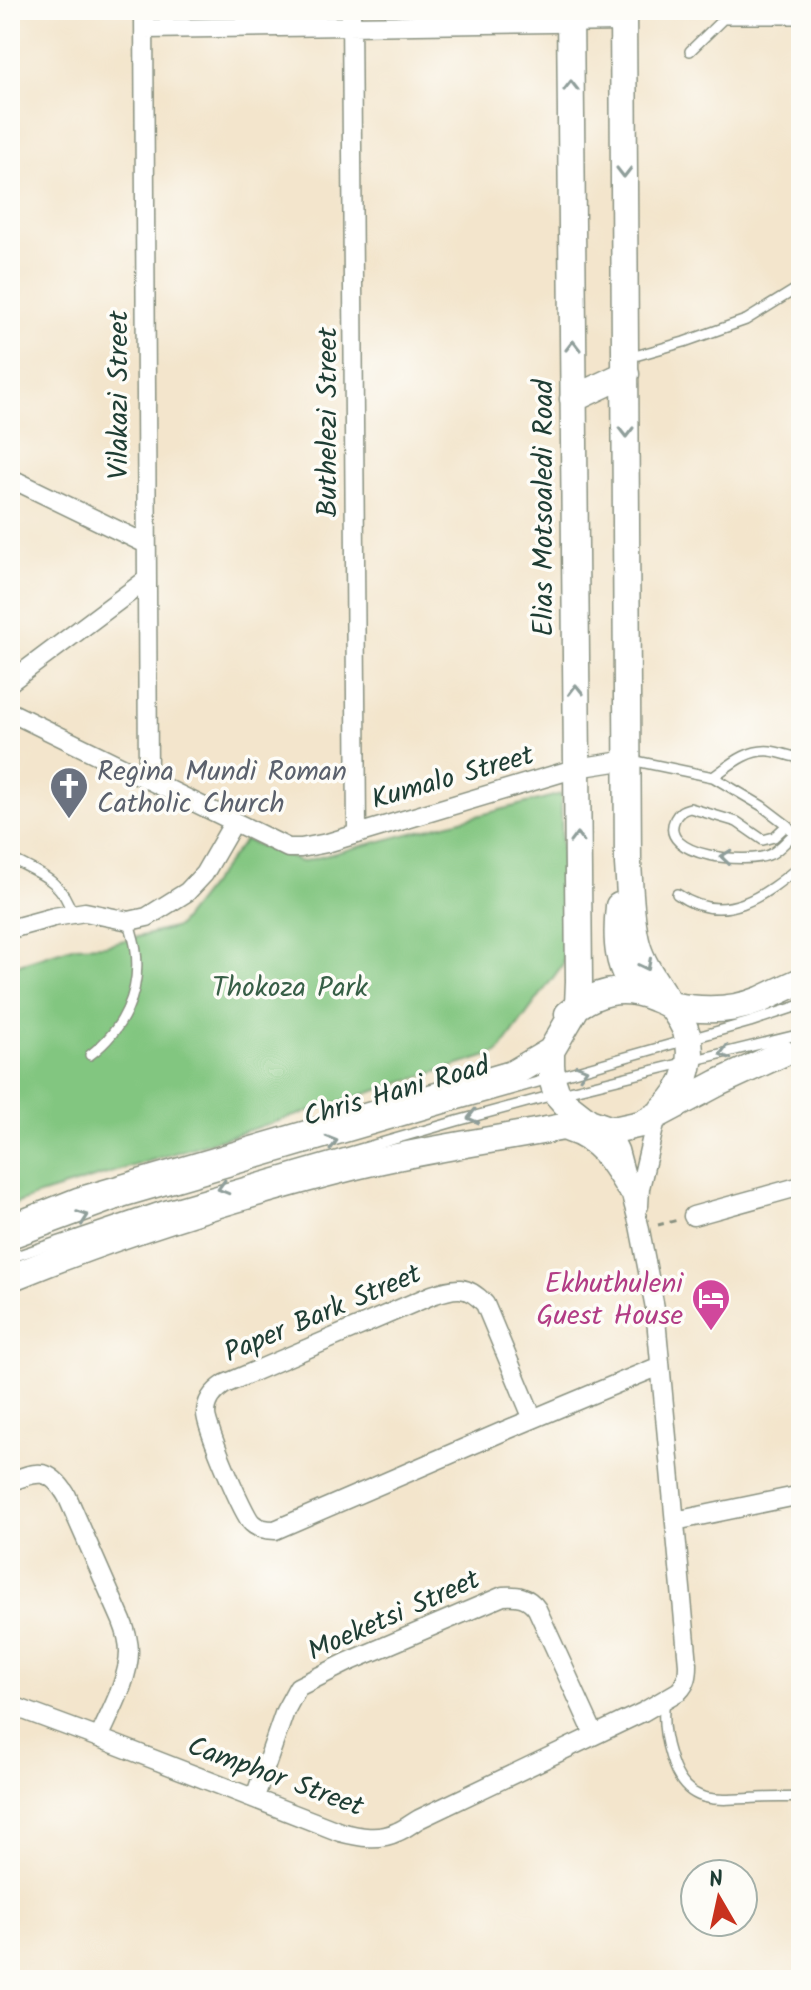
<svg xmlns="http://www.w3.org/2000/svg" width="811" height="1990" viewBox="0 0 811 1990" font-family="Kalam,sans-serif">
	<rect width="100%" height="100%" fill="#fdfcf7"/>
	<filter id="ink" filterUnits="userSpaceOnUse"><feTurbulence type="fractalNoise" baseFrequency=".0125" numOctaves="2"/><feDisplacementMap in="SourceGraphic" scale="16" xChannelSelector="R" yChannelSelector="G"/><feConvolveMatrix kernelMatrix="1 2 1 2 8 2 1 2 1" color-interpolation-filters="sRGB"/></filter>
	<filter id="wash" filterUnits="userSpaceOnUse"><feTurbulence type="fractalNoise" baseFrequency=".006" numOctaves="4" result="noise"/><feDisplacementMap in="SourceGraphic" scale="32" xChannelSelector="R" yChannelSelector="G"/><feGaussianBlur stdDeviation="1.8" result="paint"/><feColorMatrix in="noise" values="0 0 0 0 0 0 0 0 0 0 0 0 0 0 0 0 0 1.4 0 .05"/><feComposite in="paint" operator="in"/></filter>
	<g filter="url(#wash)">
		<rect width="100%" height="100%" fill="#f3e5cc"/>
		<path fill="#82c680" stroke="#50825a" stroke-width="2" d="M 561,794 L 563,964 L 498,1053 L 33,1197 L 10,1206 L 10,967 L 75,946 L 105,945 L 177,927 L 245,840 L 301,862 Z"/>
	</g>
	<g filter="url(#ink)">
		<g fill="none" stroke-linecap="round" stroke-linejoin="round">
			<g stroke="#899180" stroke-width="12">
				<path id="lane" d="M 723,19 L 801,19
					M 690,51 L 723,19 L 722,10
					M 628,358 L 684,342 L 746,320 L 801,286
					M 631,760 L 713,777 L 762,806 L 787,825 L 801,841
					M 713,777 C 730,765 747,749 770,751 C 780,752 791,757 801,758
					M 787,825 L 774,837 L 763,840 L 737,822 L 690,808 C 682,810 679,812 675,819 C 657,857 749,865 771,854 C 780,849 787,840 795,833
					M 10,858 C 38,873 63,880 72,914
					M 677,894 C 724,927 764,896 801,865
					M 90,1055 C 123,1030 141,993 136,951 C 135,941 131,931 129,921
					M 10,1244 L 124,1202 L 453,1106 L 750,1022 L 801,1005
					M 10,1258 L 163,1206 L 457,1121 L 557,1094 L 801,1034
					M 665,1700 C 662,1719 664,1736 670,1755 C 684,1807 714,1800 758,1798 C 772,1797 787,1798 801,1797"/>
			</g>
			<g stroke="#899180" stroke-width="21">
				<path id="street" d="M 144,10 L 148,779
					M 351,10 L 357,833
					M 145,29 L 623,22
					M 10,478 L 146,544
					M 10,682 L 146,580
					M 10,712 L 288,848 L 301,848 L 327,843 L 577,768 L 628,760
					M 10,929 L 54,917 L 85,912 L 129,921 L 147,917 L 187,892 L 204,874 L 234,822
					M 639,1206 L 640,1188 L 657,1115
					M 693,1216 L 801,1186
					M 533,1419 L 485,1304 C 467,1284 455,1287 432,1295 L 225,1384 C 214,1391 206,1400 206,1414 C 206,1426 243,1515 252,1523 C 258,1529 266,1530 275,1530 L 504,1431 C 557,1409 608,1387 660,1366
					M 10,1482 C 38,1470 50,1468 67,1496 L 122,1621 C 126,1631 129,1641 129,1652 C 129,1679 110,1713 99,1738
					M 675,1521 L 801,1495
					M 10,1705 L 99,1738 L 340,1832 C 359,1837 379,1841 397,1832 C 405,1829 412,1823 419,1819 L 643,1712 L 679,1691 C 687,1683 688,1675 688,1664 L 655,1308 L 639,1225 L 619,1150 L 609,1129
					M 255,1797 L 285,1711 L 298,1687 L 346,1663 L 503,1596 C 517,1595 528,1596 537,1609 L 594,1734"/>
			</g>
			<g stroke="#899180" stroke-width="29">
				<path id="secondary" d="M 570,10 L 579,981 L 578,1005 L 551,1051 L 551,1064 L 552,1079 L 557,1094 L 566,1104 L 589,1122 L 609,1129 L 618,1129 L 641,1124 L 718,1083 L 783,1053
					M 623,10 L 628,864 C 630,890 630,919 637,945 C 643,967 659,986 670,1005 C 699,1011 731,1012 760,1000 C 773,994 787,987 801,981
					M 573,399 L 626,374
					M 619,906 C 616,936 615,973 641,993
					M 568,1014 C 593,992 623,984 654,998 C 659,1000 667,1003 670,1006 C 675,1010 678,1017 681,1021 C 699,1051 688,1087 662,1110
					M 569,1129 C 599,1138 613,1161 628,1186
					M 10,1228 L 78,1201 L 512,1074 L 551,1051
					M 10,1278 C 120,1233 241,1195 356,1166 C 433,1147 511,1138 589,1122"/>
			</g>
			<path stroke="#899180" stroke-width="3" stroke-dasharray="6 6" stroke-linecap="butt" d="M 658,1225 L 678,1220"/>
			<use href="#lane" stroke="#fff" stroke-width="9"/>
			<use href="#street" stroke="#fff" stroke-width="18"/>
			<use href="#secondary" stroke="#fff" stroke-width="26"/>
		</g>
		<defs><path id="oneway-chevron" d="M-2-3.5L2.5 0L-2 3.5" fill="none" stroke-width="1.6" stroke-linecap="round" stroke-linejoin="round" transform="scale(2)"/></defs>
		<g stroke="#8f9e9a">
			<use href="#oneway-chevron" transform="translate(571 86) rotate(-90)"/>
			<use href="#oneway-chevron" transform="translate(624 172) rotate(90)"/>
			<use href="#oneway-chevron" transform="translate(573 346) rotate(-90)"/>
			<use href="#oneway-chevron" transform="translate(626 432) rotate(90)"/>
			<use href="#oneway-chevron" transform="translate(576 690) rotate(-91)"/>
			<use href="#oneway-chevron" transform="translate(577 838) rotate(-91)"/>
			<use href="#oneway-chevron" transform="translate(726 857) rotate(-174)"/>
			<use href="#oneway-chevron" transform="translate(646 965) rotate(63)"/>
			<use href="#oneway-chevron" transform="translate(725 1053) rotate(164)"/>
			<use href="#oneway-chevron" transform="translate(582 1071) rotate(-16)"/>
			<use href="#oneway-chevron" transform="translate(473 1117) rotate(165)"/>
			<use href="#oneway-chevron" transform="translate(332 1142) rotate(-16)"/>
			<use href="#oneway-chevron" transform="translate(223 1188) rotate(164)"/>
			<use href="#oneway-chevron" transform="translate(83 1217) rotate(-20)"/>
		</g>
	</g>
	<defs>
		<g id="church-pin" transform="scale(2)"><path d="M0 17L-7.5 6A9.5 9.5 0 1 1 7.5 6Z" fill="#6b7280" stroke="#fdfcf7"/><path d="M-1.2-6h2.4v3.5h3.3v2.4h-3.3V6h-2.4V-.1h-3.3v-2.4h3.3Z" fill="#fff"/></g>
		<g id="hotel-pin" transform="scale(2)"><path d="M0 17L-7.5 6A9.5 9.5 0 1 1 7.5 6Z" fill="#d1479c" stroke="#fdfcf7"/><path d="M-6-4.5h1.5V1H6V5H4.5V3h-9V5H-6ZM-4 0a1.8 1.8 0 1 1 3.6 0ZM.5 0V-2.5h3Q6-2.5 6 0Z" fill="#fff"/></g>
	</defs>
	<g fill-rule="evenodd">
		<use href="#church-pin" x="69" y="786"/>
		<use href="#hotel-pin" x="711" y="1298"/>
	</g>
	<g text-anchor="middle" stroke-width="7" stroke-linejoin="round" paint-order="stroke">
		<g font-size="28" fill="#1f3d34" stroke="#fdfcf7">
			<text transform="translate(117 395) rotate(-90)" y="10">Vilakazi Street</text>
			<text transform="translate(326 422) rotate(-90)" y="10">Buthelezi Street</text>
			<text transform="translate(542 508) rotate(-90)" y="10">Elias Motsoaledi Road</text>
			<text transform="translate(452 776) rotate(-16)" y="10">Kumalo Street</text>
			<text transform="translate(396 1090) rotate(-16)" y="10">Chris Hani Road</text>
			<text transform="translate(322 1312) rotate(-23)" y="10">Paper Bark Street</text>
			<text transform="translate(393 1614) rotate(-24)" y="10">Moeketsi Street</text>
			<text transform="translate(276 1775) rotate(20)" y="10">Camphor Street</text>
		</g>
		<g font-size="28" fill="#5b616d" stroke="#fdfcf7" text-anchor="start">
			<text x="97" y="780">Regina Mundi Roman<tspan x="97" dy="32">Catholic Church</tspan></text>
		</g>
		<g font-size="28" fill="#385f47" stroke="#fdfcf7">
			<text x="290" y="996">Thokoza Park</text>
		</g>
		<g font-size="28" fill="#b23c85" stroke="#fdfcf7" text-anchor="end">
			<text x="683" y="1292">Ekhuthuleni<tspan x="683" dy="32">Guest House</tspan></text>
		</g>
	</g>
	<rect width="811" height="1990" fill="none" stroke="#fdfcf7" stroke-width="40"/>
	<g transform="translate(719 1898) rotate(351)"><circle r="38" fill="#fdfcf7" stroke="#a4b0a9" stroke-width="2"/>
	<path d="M0-6L14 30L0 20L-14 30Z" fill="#c8321e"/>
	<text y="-12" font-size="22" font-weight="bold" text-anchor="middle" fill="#1f3d34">N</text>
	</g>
</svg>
